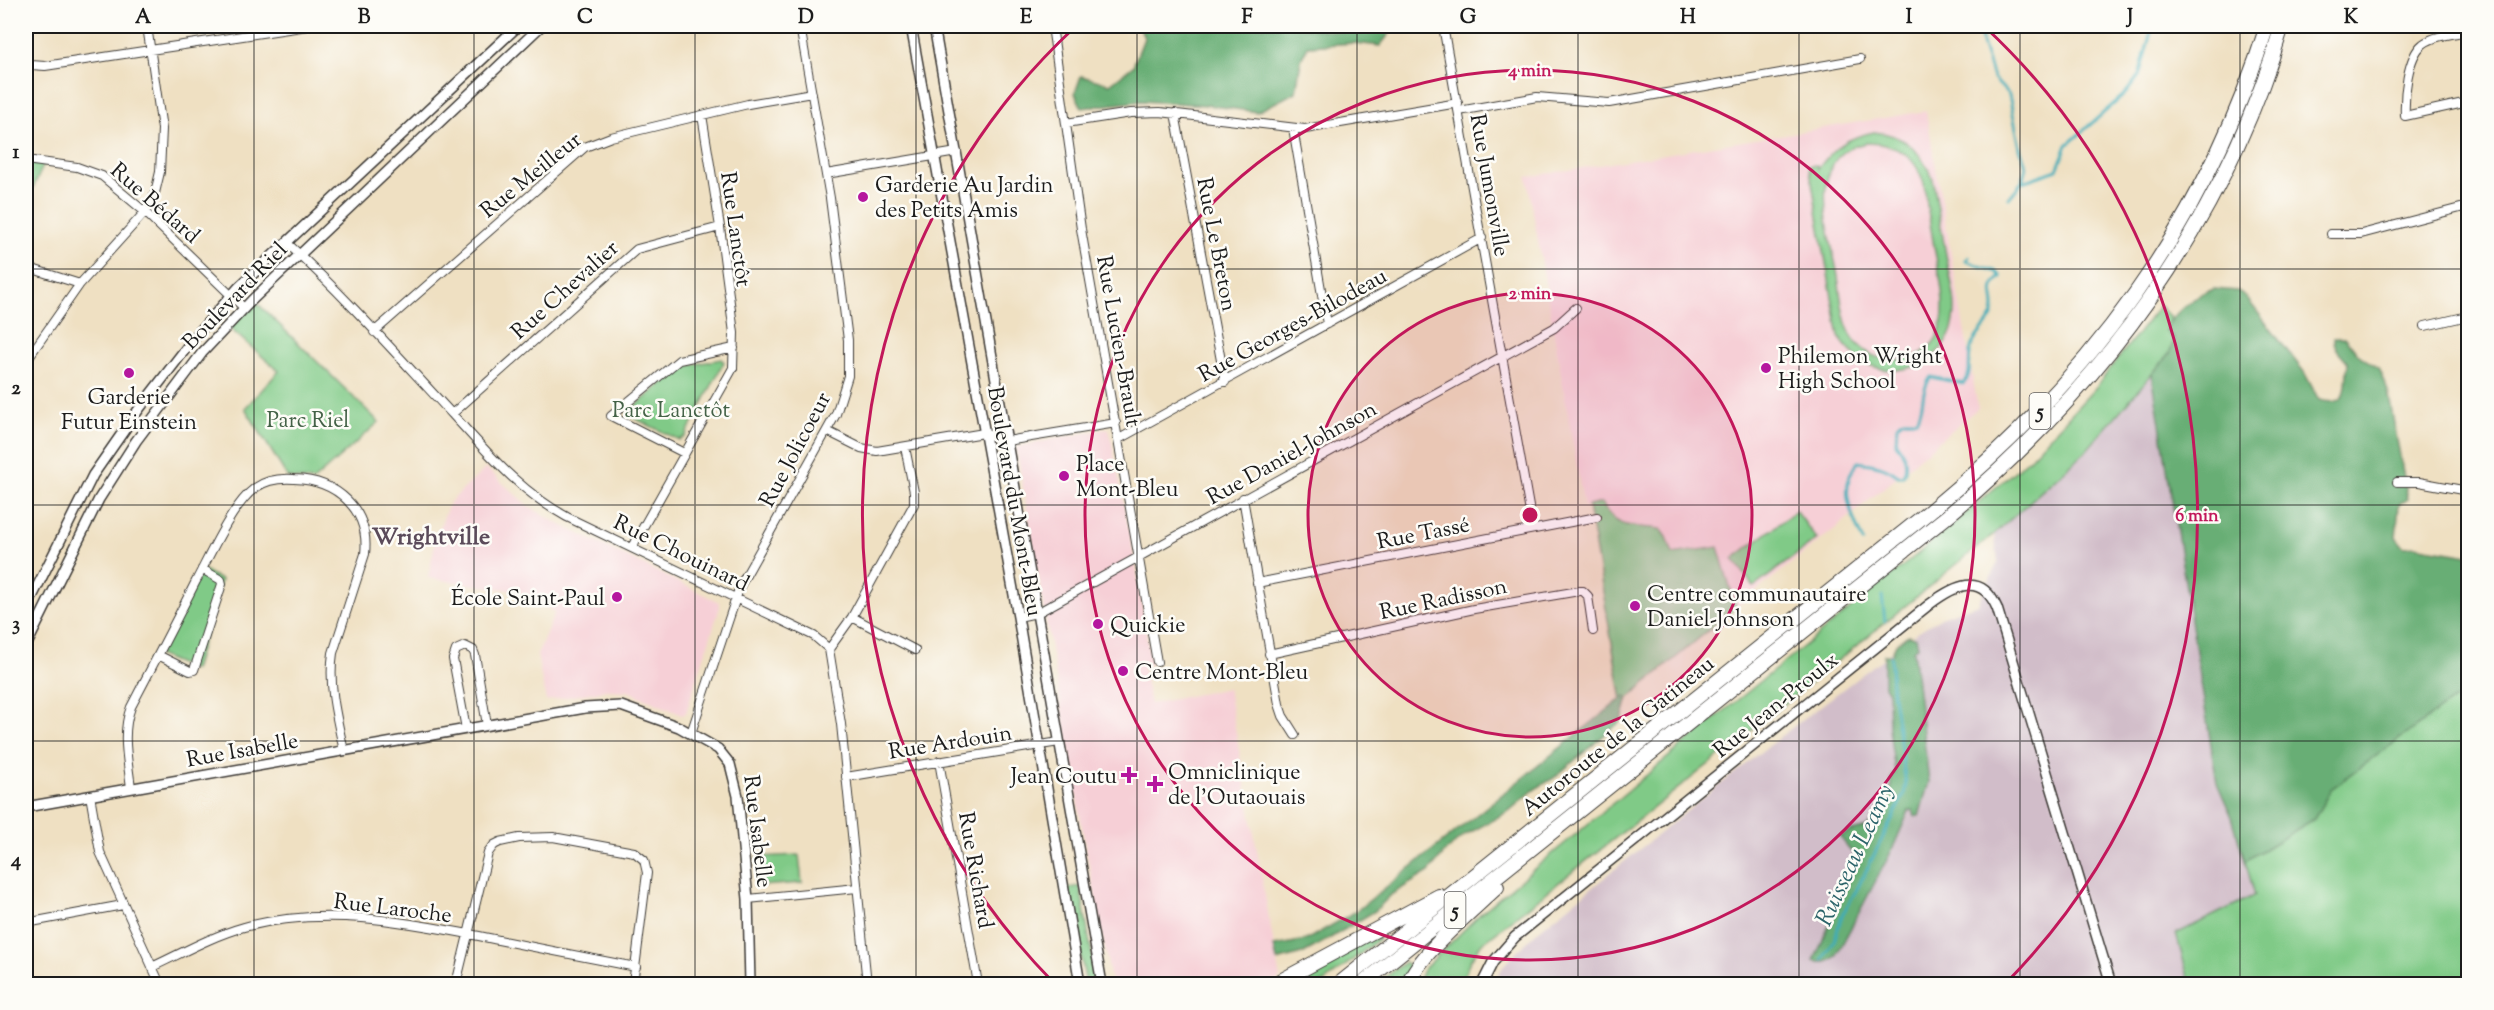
<svg xmlns="http://www.w3.org/2000/svg" width="2494" height="1010" viewBox="0 0 2494 1010" font-family="'Sorts Mill Goudy',serif">
	<rect width="100%" height="100%" fill="#fdfcf7"/>
	<filter id="ink" filterUnits="userSpaceOnUse"><feTurbulence type="fractalNoise" baseFrequency=".0167" numOctaves="2"/><feDisplacementMap in="SourceGraphic" scale="12" xChannelSelector="R" yChannelSelector="G"/><feConvolveMatrix kernelMatrix="1 2 1 2 8 2 1 2 1" color-interpolation-filters="sRGB"/></filter>
	<filter id="wash" filterUnits="userSpaceOnUse"><feTurbulence type="fractalNoise" baseFrequency=".008" numOctaves="4" result="noise"/><feDisplacementMap in="SourceGraphic" scale="24" xChannelSelector="R" yChannelSelector="G"/><feGaussianBlur stdDeviation="1.35" result="paint"/><feColorMatrix in="noise" values="0 0 0 0 0 0 0 0 0 0 0 0 0 0 0 0 0 1.4 0 .05"/><feComposite in="paint" operator="in"/></filter>
	<g filter="url(#wash)">
		<rect width="100%" height="100%" fill="#efe0c2"/>
		<path fill="#f6cfd6" d="M 1926,111 L 1978,408 L 1841,524 L 1736,607 L 1718,547 L 1672,554 L 1667,537 L 1619,523 L 1609,515 L 1602,503 L 1584,507 L 1527,177 Z
			M 1109,428 L 1137,572 L 1151,665 L 1143,667 L 1150,704 L 1228,688 L 1280,979 L 1270,984 L 1112,984 L 1111,981 L 1084,839 L 1016,447 Z
			M 486,468 L 528,506 L 559,524 L 719,602 L 720,607 L 686,713 L 682,715 L 628,691 L 606,690 L 546,701 L 537,655 L 555,612 L 516,591 L 428,578 L 436,538 L 449,503 Z"/>
		<path fill="#d1bdc9" d="M 2152,374 L 2217,783 L 2232,817 L 2282,984 L 1493,984 L 1504,965 L 1538,931 L 1767,747 L 1919,631 L 1943,616 L 1978,604 L 1998,562 L 1994,534 L 2085,452 Z"/>
		<path fill="#80ca87" stroke="#4e7352" stroke-width="1.5" fill-rule="evenodd" d="M 1874,132 C 1905,134 1921,151 1933,179 C 1938,209 1943,240 1949,270 C 1952,286 1957,304 1954,320 C 1950,349 1923,369 1896,370 C 1870,371 1853,357 1839,337 L 1809,166 L 1817,165 L 1818,169 C 1834,147 1848,137 1874,132 ZM 1867,143 C 1896,143 1916,156 1924,184 C 1927,207 1931,230 1935,252 C 1943,292 1959,352 1899,360 C 1881,362 1863,353 1853,338 C 1841,320 1841,292 1837,271 C 1829,230 1804,153 1867,143 Z
			M 26,160 L 45,162 L 26,203 Z
			M 253,299 L 379,422 L 313,481 L 288,478 L 245,408 L 279,371 L 227,326 Z
			M 2159,306 L 2171,318 L 2167,326 L 2169,335 L 2174,338 L 2170,353 L 2085,452 L 1994,534 L 1756,727 L 1481,944 L 1470,961 L 1461,984 L 1417,984 L 1423,970 L 1481,913 L 1702,729 L 1920,552 L 2029,459 L 2096,387 Z
			M 721,359 L 724,362 L 685,437 L 679,440 L 632,417 L 633,408 L 682,367 Z
			M 1602,503 C 1616,532 1636,525 1661,529 L 1667,537 L 1673,554 L 1718,547 L 1736,607 L 1628,698 L 1625,696 L 1622,700 L 1588,506 Z
			M 1796,511 L 1817,539 L 1754,587 L 1733,559 Z
			M 202,569 L 221,580 L 194,670 L 158,655 Z
			M 2468,693 L 2468,984 L 2190,984 L 2176,934 L 2255,895 L 2245,861 L 2314,819 L 2331,789 L 2450,702 Z
			M 799,855 L 802,883 L 760,886 L 757,857 Z
			M 1080,886 L 1097,984 L 1086,984 L 1068,888 Z
			M 1376,935 L 1379,939 L 1322,984 L 1286,984 Z
			M 1405,962 L 1410,967 L 1404,984 L 1377,984 Z"/>
		<path fill="#68ae74" stroke="#426548" stroke-width="1.5" d="M 1139,26 L 1289,26 L 1343,32 L 1393,29 L 1380,46 L 1354,43 L 1308,46 L 1301,60 L 1296,92 L 1257,112 L 1207,105 L 1141,101 L 1082,108 L 1075,93 L 1081,76 L 1110,84 L 1133,66 L 1144,38 Z
			M 2214,289 L 2238,291 L 2245,296 L 2304,372 L 2319,400 C 2353,409 2344,383 2348,363 C 2343,354 2333,350 2334,338 L 2346,338 L 2359,355 L 2378,368 L 2388,391 L 2408,499 L 2399,505 L 2396,537 L 2404,547 L 2415,546 L 2468,555 L 2468,693 L 2450,702 L 2331,789 L 2314,819 L 2245,861 L 2232,817 L 2217,783 L 2152,374 L 2170,353 C 2170,347 2174,344 2174,338 L 2166,331 C 2169,316 2199,292 2214,289 Z
			M 1908,635 L 1916,638 L 1918,646 L 1913,650 L 1929,782 L 1919,816 L 1915,816 L 1913,810 L 1909,811 L 1892,850 L 1836,956 C 1830,962 1823,964 1814,961 L 1857,858 L 1840,837 L 1849,832 L 1867,827 L 1890,797 L 1891,780 L 1895,772 L 1889,729 L 1888,693 L 1884,686 L 1884,655 L 1891,655 L 1896,644 Z
			M 1625,696 L 1628,698 L 1622,720 L 1554,778 L 1535,789 L 1509,811 L 1462,837 L 1446,851 L 1429,872 L 1392,894 L 1375,911 L 1327,940 L 1302,954 L 1277,961 L 1274,946 L 1306,940 L 1355,912 Z"/>
		<g fill="none" stroke-linecap="round" stroke-linejoin="round">
			<path stroke="#3cacb8" stroke-width="3" d="M 1981,26 L 1982,43 L 1993,78 L 2009,95 L 2020,148 L 2026,166 L 2022,182 L 2009,198
				M 2022,182 L 2057,170 L 2067,145 L 2125,94 L 2139,76 L 2151,32 L 2157,26
				M 1863,542 C 1852,515 1837,487 1858,462 C 1873,464 1886,466 1898,476 L 1903,476 C 1909,463 1904,453 1896,443 L 1897,426 L 1903,420 L 1917,420 C 1925,406 1920,391 1931,377 L 1964,384 C 1973,371 1967,362 1971,348 C 1975,333 1994,323 1994,307 C 1994,293 1987,289 2001,277 L 1997,272 L 1966,261 L 1969,257
				M 1882,596 L 1885,621
				M 1822,960 L 1834,941 L 1842,915 L 1857,889 L 1904,795 L 1906,784 L 1892,689 L 1891,656"/>
		</g>
	</g>
	<g filter="url(#ink)">
		<g fill="none" stroke-linecap="round" stroke-linejoin="round">
			<g stroke="#3c3935" stroke-width="10">
				<path id="minor" d="M 1052,26 L 1081,229 L 1157,662
					M 1443,26 L 1533,529
					M 2468,31 C 2455,34 2435,35 2423,44 C 2407,57 2404,96 2405,116 L 2468,102
					M 26,62 L 31,65 L 45,66 L 308,26
					M 1459,111 L 1537,97 L 1609,103 L 1860,59
					M 1175,113 L 1225,382
					M 1066,123 L 1131,113 L 1160,112 L 1305,129 L 1458,103
					M 1293,128 L 1327,324
					M 26,160 L 77,167 L 102,176 L 145,212 L 244,308
					M 826,174 L 957,152
					M 2331,234 L 2361,234 L 2468,206
					M 287,243 C 345,296 398,356 452,414 C 488,453 519,491 567,517 L 814,636 L 829,649 L 841,724 L 867,984
					M 26,267 L 80,284
					M 2425,326 L 2468,316
					M 374,332 L 585,147 L 611,137 L 748,104 L 812,93
					M 26,361 L 80,284 L 145,212 L 154,197 L 160,172 L 162,129 L 147,26
					M 452,414 L 637,249 L 720,227
					M 827,431 L 861,448 L 877,451 L 984,433 L 1007,441 L 1116,423
					M 1119,439 L 1482,238
					M 684,453 L 611,416 L 679,360 L 734,348
					M 2397,482 L 2419,482 L 2468,491
					M 1243,498 L 1279,704 L 1283,716 L 1295,735
					M 632,547 L 733,368 L 734,333 L 720,227 L 702,115
					M 1257,583 L 1597,517
					M 852,617 L 915,650
					M 1018,617 L 1037,613 L 1554,328 L 1576,308
					M 829,649 L 852,617 L 914,504 L 914,492 L 905,447
					M 1269,654 L 1474,609 L 1579,591 L 1583,591 L 1588,596 L 1593,631
					M 158,655 L 190,671 L 194,670 L 222,584 L 221,580 L 202,569
					M 466,729 L 453,659 L 456,650 L 465,646 L 473,650 L 475,655 L 487,725
					M 691,733 L 740,586 L 836,414 L 848,376 L 848,340 L 830,198 L 800,26
					M 939,761 L 978,984
					M 846,777 L 1059,742
					M 131,788 C 128,760 121,734 131,707 C 153,665 175,623 196,581 C 210,555 232,505 255,488 C 266,480 280,478 294,479 C 337,480 370,510 365,554 L 333,653 C 328,685 337,719 344,751
					M 90,795 L 100,852 L 160,984
					M 748,899 L 857,888
					M 26,923 L 123,905
					M 152,967 C 182,953 212,936 244,927 C 323,906 402,921 479,936 C 532,947 584,957 636,967
					M 456,984 L 488,853 L 494,845 L 500,842 L 519,838 L 553,837 L 634,852 L 644,860 L 647,873 L 633,984"/>
			</g>
			<g stroke="#3c3935" stroke-width="12">
				<path id="tertiary" d="M 911,26 L 1018,617 L 1080,984
					M 934,26 L 1102,984
					M 26,609 L 93,475 L 139,409 L 194,338 L 239,287 L 518,26
					M 26,646 L 99,499 L 136,441 L 202,353 L 252,300 L 541,26
					M 26,807 L 585,708 L 621,706 L 679,727 L 718,749 L 730,764 L 738,796 L 748,899 L 750,984
					M 1482,984 L 1493,962 L 1515,937 L 1930,604 C 1954,586 1981,571 1997,608 L 2111,984"/>
			</g>
			<g stroke="#3c3935" stroke-width="16">
				<path id="motorway" d="M 1275,984 L 1439,896
					M 1339,984 L 1930,511 C 2091,378 2204,226 2267,26
					M 1362,984 L 1945,518 C 2104,385 2223,225 2282,26
					M 1408,984 C 1419,954 1472,911 1497,887"/>
			</g>
			<use href="#minor" stroke="#fff" stroke-width="8"/>
			<use href="#tertiary" stroke="#fff" stroke-width="9"/>
			<use href="#motorway" stroke="#fff" stroke-width="14"/>
		</g>
	</g>
	<path fill="none" stroke="#1c1c1c" stroke-width="1.5" stroke-opacity="0.55" d="M 254,26 L 254,984M 474,26 L 474,984M 695,26 L 695,984M 916,26 L 916,984M 1137,26 L 1137,984M 1357,26 L 1357,984M 1578,26 L 1578,984M 1799,26 L 1799,984M 2020,26 L 2020,984M 2240,26 L 2240,984M 26,269 L 2468,269M 26,505 L 2468,505M 26,741 L 2468,741"/>
	<circle cx="1530" cy="515" r="222" fill="#c2185b" fill-opacity=".12"/>
	<g fill="none" stroke="#c2185b" stroke-width="3">
		<circle cx="1530" cy="515" r="222"/>
		<circle cx="1530" cy="515" r="445"/>
		<path d="M1054 983A667 667 0 0 1 1075 27M1985 27A667 667 0 0 1 2006 983"/>
	</g>
	<g fill="#b5179e" stroke="#fdfcf7" stroke-width="2">
		<circle cx="863" cy="197" r="6"/>
		<circle cx="1766" cy="368" r="6"/>
		<circle cx="129" cy="373" r="6"/>
		<circle cx="1064" cy="476" r="6"/>
		<circle cx="617" cy="597" r="6"/>
		<circle cx="1635" cy="606" r="6"/>
		<circle cx="1098" cy="624" r="6"/>
		<circle cx="1123" cy="671" r="6"/>
		<path d="M1126 766h6v6h6v6h-6v6h-6v-6h-6v-6h6z"/>
		<path d="M1152 775h6v6h6v6h-6v6h-6v-6h-6v-6h6z"/>
	</g>
	<g text-anchor="middle" stroke-width="5" stroke-linejoin="round" paint-order="stroke">
		<g fill="#fdfcf7" stroke="#605f5e" stroke-width="1.5">
			<rect x="2029.5" y="393" width="21" height="36" rx="4.5"/>
			<rect x="1444.5" y="892" width="21" height="36" rx="4.5"/>
		</g>
		<g font-size="21" font-weight="bold" fill="#1c1c1c">
			<text x="2040" y="418">5</text>
			<text x="1455" y="917">5</text>
		</g>
		<g font-size="22" fill="#1c1c1c" stroke="#fdfcf7">
			<text transform="translate(530 174) rotate(-39)" y="8">Rue Meilleur</text>
			<text transform="translate(1491 185) rotate(80)" y="8">Rue Jumonville</text>
			<text transform="translate(156 202) rotate(41)" y="8">Rue Bédard</text>
			<text transform="translate(737 229) rotate(82)" y="8">Rue Lanctôt</text>
			<text transform="translate(1218 244) rotate(79)" y="8">Rue Le Breton</text>
			<text transform="translate(564 289) rotate(-42)" y="8">Rue Chevalier</text>
			<text transform="translate(234 295) rotate(-46)" y="8">Boulevard Riel</text>
			<text transform="translate(1292 324) rotate(-29)" y="8">Rue Georges-Bilodeau</text>
			<text transform="translate(1120 341) rotate(80)" y="8">Rue Lucien-Brault</text>
			<text transform="translate(794 449) rotate(-62)" y="8">Rue Jolicoeur</text>
			<text transform="translate(1291 452) rotate(-29)" y="8">Rue Daniel-Johnson</text>
			<text transform="translate(1016 501) rotate(80)" y="8">Boulevard du Mont-Bleu</text>
			<text transform="translate(1423 532) rotate(-11)" y="8">Rue Tassé</text>
			<text transform="translate(682 552) rotate(26)" y="8">Rue Chouinard</text>
			<text transform="translate(1443 598) rotate(-12)" y="8">Rue Radisson</text>
			<text transform="translate(1775 704) rotate(-39)" y="8">Rue Jean-Proulx</text>
			<text transform="translate(1617 735) rotate(-39)" y="8">Autoroute de la Gatineau</text>
			<text transform="translate(950 741) rotate(-9)" y="8">Rue Ardouin</text>
			<text transform="translate(242 749) rotate(-10)" y="8">Rue Isabelle</text>
			<text transform="translate(759 831) rotate(83)" y="8">Rue Isabelle</text>
			<text transform="translate(977 870) rotate(80)" y="8">Rue Richard</text>
			<text transform="translate(393 907) rotate(7)" y="8">Rue Laroche</text>
		</g>
		<g font-size="22" fill="#1c1c1c" stroke="#fdfcf7" text-anchor="start">
			<text x="875" y="192">Garderie Au Jardin<tspan x="875" dy="25">des Petits Amis</tspan></text>
			<text x="1778" y="363">Philemon Wright<tspan x="1778" dy="25">High School</tspan></text>
			<text x="129" y="404" text-anchor="middle">Garderie<tspan x="129" dy="25">Futur Einstein</tspan></text>
			<text x="1076" y="471">Place<tspan x="1076" dy="25">Mont-Bleu</tspan></text>
			<text x="1647" y="601">Centre communautaire<tspan x="1647" dy="25">Daniel-Johnson</tspan></text>
			<text x="605" y="605" text-anchor="end">École Saint-Paul</text>
			<text x="1110" y="632">Quickie</text>
			<text x="1135" y="679">Centre Mont-Bleu</text>
			<text x="1168" y="779">Omniclinique<tspan x="1168" dy="25">de l'Outaouais</tspan></text>
			<text x="1117" y="783" text-anchor="end">Jean Coutu</text>
		</g>
		<g font-size="22" fill="#446247" stroke="#fdfcf7">
			<text x="671" y="417">Parc Lanctôt</text>
			<text x="308" y="427">Parc Riel</text>
		</g>
		<g font-size="24" font-weight="bold" fill="#5b4b5a" stroke="#fdfcf7">
			<text x="431" y="544">Wrightville</text>
		</g>
		<g font-size="24" font-style="italic" fill="#2c646a" stroke="#fdfcf7">
			<text transform="translate(1854 855) rotate(-65)" y="8">Ruisseau Leamy</text>
		</g>
	</g>
	<circle cx="1530" cy="515" r="9" fill="#c2185b" stroke="#fdfcf7" stroke-width="3"/>
	<g font-size="18" text-anchor="middle" font-weight="bold" fill="#c2185b" stroke="#fdfcf7" stroke-width="5" stroke-linejoin="round" paint-order="stroke">
		<text x="1530" y="76">4 min</text>
		<text x="1530" y="299">2 min</text>
		<text x="2197" y="521">6 min</text>
	</g>
	<rect width="2494" height="1010" fill="none" stroke="#fdfcf7" stroke-width="66"/>
	<rect x="33" y="33" width="2428" height="944" fill="none" stroke="#1c1c1c" stroke-width="2"/>
	<g font-size="20" text-anchor="middle" font-weight="bold" fill="#1c1c1c">
		<text x="143" y="23">A</text>
		<text x="364" y="23">B</text>
		<text x="585" y="23">C</text>
		<text x="806" y="23">D</text>
		<text x="1026" y="23">E</text>
		<text x="1247" y="23">F</text>
		<text x="1468" y="23">G</text>
		<text x="1688" y="23">H</text>
		<text x="1909" y="23">I</text>
		<text x="2130" y="23">J</text>
		<text x="2351" y="23">K</text>
		<text x="16" y="158">1</text>
		<text x="16" y="394">2</text>
		<text x="16" y="630">3</text>
		<text x="16" y="866">4</text>
	</g>
</svg>
